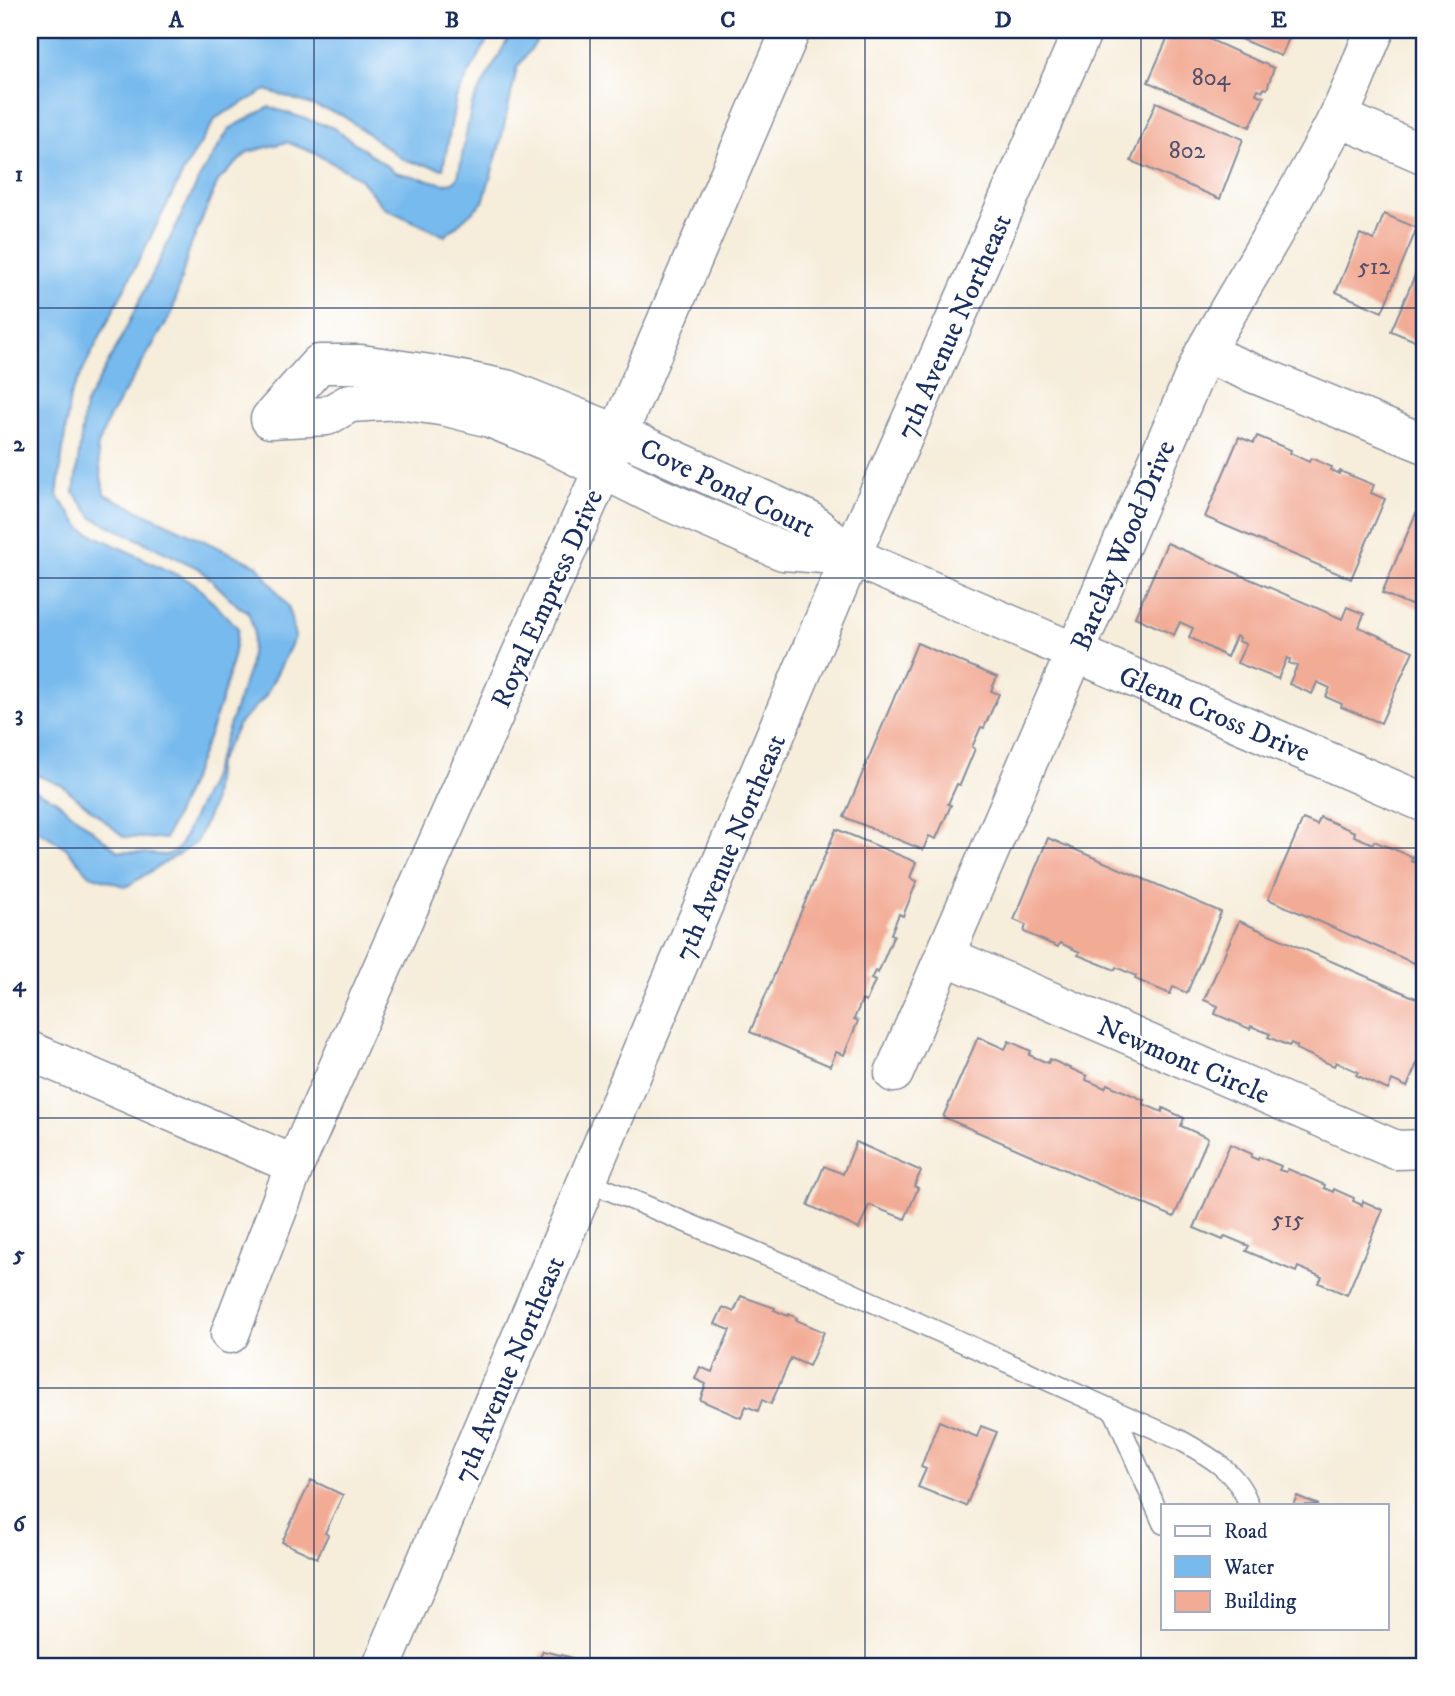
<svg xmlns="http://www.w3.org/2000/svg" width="1455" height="1696" viewBox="0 0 1455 1696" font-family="'IM FELL DW Pica',serif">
	<rect width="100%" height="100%" fill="#fff"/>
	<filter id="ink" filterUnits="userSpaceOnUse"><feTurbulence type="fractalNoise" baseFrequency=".0143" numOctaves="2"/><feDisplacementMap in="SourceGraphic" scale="14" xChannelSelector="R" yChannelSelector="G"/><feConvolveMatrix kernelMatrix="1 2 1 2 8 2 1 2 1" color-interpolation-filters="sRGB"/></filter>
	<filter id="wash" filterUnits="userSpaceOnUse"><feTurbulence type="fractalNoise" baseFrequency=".00686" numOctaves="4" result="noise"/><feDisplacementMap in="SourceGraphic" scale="28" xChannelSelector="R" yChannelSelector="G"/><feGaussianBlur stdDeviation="1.57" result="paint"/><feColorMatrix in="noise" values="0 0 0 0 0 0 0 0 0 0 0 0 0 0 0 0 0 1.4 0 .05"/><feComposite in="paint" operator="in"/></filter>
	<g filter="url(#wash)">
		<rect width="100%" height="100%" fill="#f6edda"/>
		<path fill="#77baed" stroke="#4974a6" stroke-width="2" d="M 30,30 L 493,30 L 456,98 L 443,169 L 404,160 L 342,115 L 266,90 L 216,118 L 186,167 L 70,396 L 57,496 L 83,530 L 194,583 L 238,628 C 228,701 195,772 165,839 L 124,837 L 63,786 L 30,772 Z
			M 513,30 L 545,30 L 517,68 L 499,148 L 483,202 L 445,236 L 384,208 L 359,178 L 314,153 L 287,142 L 248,152 L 218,181 L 189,250 L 172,313 L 109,418 L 97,448 L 104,494 L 258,566 L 289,608 L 295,637 L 265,697 L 239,724 L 217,764 L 212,806 L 196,843 L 126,887 L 90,875 L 66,848 L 30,825 L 30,788 L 54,799 L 118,851 L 165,855 L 175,852 L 180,846 L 210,781 L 249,669 L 254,631 L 248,611 L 239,607 L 200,569 L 93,518 L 74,493 L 85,405 L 119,343 L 201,175 L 229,129 L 269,107 L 334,128 L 395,172 L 445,184 L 455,181 L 458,177 L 472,104 Z"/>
		<g id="blocks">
			<path fill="#f2ab95" d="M 1171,30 L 1188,30 L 1274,68 L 1267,89 L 1264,88 L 1263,91 L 1258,89 L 1256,94 L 1264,97 L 1250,127 L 1148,82 Z
				M 1219,30 L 1282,30 L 1281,32 L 1290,36 L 1281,56 Z
				M 1425,57 L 1425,78 L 1417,75 Z
				M 1156,102 L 1243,139 L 1220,199 L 1131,161 Z
				M 1384,214 L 1417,228 L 1382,312 L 1336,292 L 1360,234 L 1374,240 Z
				M 1425,252 L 1425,345 L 1391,331 Z
				M 1257,436 L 1291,450 L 1290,453 L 1309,462 L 1311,458 L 1332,467 L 1331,470 L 1339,474 L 1340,471 L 1374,485 L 1371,493 L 1385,499 L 1351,579 L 1205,517 L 1239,437 L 1254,443 Z
				M 1416,513 L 1425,516 L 1425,611 L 1382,593 Z
				M 1167,543 L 1342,619 L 1347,607 L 1364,614 L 1359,627 L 1413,651 L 1381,723 L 1341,707 L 1342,704 L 1326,697 L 1330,688 L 1317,682 L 1312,694 L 1289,684 L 1297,666 L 1289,663 L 1290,659 L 1287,658 L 1278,679 L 1237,663 L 1246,644 L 1238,641 L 1240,638 L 1236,636 L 1227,657 L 1189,637 L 1193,628 L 1180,622 L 1174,635 L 1135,617 Z
				M 917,643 L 997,677 L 991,691 L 999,694 L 984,728 L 981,727 L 972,747 L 975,749 L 960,785 L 957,784 L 948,804 L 951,805 L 936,839 L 929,836 L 923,850 L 844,817 Z
				M 1320,817 L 1355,832 L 1354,836 L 1373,844 L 1374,841 L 1413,857 L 1411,861 L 1418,864 L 1420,861 L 1425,863 L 1425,968 L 1268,899 L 1303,819 L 1317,825 Z
				M 836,829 L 916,862 L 910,878 L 917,881 L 903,916 L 899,914 L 891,934 L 894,935 L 878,973 L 875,971 L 871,979 L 875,981 L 866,1002 L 862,1000 L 854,1019 L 858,1021 L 844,1055 L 836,1052 L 830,1066 L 750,1032 Z
				M 1048,838 L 1221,912 L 1187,993 L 1173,987 L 1170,994 L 1135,979 L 1136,976 L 1116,967 L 1115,970 L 1078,955 L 1080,952 L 1060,943 L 1058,947 L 1024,932 L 1026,925 L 1014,920 Z
				M 1239,921 L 1425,1002 L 1425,1045 L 1407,1087 L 1392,1080 L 1388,1090 L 1356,1075 L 1358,1072 L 1336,1062 L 1334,1066 L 1296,1049 L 1297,1046 L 1291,1043 L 1289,1046 L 1268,1037 L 1270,1034 L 1251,1026 L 1250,1029 L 1215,1014 L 1218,1006 L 1204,1000 Z
				M 978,1037 L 1005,1049 L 1009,1041 L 1031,1051 L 1029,1055 L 1048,1063 L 1050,1059 L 1087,1076 L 1086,1080 L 1105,1088 L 1107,1084 L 1144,1100 L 1143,1104 L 1162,1112 L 1163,1108 L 1184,1118 L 1181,1126 L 1208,1138 L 1174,1217 L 943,1117 Z
				M 856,1142 L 921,1171 L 914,1186 L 918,1188 L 905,1219 L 869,1205 L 859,1229 L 808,1205 L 824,1166 L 843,1174 Z
				M 1230,1144 L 1252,1154 L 1251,1157 L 1258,1160 L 1259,1157 L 1281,1166 L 1279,1170 L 1286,1172 L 1288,1169 L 1325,1185 L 1324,1188 L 1333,1192 L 1334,1189 L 1354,1198 L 1353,1201 L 1362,1205 L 1363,1201 L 1383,1210 L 1347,1295 L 1319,1283 L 1322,1277 L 1298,1267 L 1296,1272 L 1246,1251 L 1249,1246 L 1225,1236 L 1223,1240 L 1194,1228 Z
				M 741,1296 L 775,1308 L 774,1310 L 788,1316 L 789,1314 L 797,1318 L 796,1320 L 824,1332 L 809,1366 L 791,1358 L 771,1404 L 762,1400 L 758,1411 L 746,1406 L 741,1418 L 700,1400 L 706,1384 L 695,1379 L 700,1367 L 712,1372 L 730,1330 L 715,1324 L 723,1307 L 734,1312 Z
				M 939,1421 L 977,1437 L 981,1426 L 997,1432 L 966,1506 L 918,1487 L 926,1469 L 921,1467 Z
				M 311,1480 L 343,1495 L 325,1533 L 328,1535 L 317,1558 L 282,1542 Z
				M 1297,1496 L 1319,1505 L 1293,1505 Z
				M 543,1651 L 569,1657 L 585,1666 L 536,1666 Z"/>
		</g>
	</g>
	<g filter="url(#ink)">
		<use href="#blocks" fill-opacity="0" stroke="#888e9c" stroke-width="2"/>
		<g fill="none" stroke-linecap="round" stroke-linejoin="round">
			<g stroke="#888e9c" stroke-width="22">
				<path id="service" d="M 587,1181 L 821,1279 L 1180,1440 C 1209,1456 1238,1472 1249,1505
					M 1114,1411 L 1163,1524"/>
			</g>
			<g stroke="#888e9c" stroke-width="41">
				<path id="minor" d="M 1338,117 L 1425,155
					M 1204,353 L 1425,444
					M 270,419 L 319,364 L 361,364 L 437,375 L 506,389 L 618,434 L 808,520 L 851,556 L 1425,803
					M 270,419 L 327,416 L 350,403 L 398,400 L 447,407 L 490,418 L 546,441 L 658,497 L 783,551 L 851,556
					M 946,956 L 1396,1150 L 1425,1149
					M 30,1051 L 295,1165
					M 894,1073 L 1204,353 C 1248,275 1296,199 1337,119 C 1352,91 1362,59 1375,30
					M 230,1334 L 295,1165 L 602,471 L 791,30
					M 382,1666 L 851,556 L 1083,30"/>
			</g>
			<use href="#service" stroke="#fff" stroke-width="19"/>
			<use href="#minor" stroke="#fff" stroke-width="38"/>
		</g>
	</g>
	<path fill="none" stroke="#1b2f5e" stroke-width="2" stroke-opacity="0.55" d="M 314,30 L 314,1666M 590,30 L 590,1666M 865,30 L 865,1666M 1141,30 L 1141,1666M 30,308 L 1425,308M 30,578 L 1425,578M 30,848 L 1425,848M 30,1118 L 1425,1118M 30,1388 L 1425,1388"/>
	<g text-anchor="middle" stroke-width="5" stroke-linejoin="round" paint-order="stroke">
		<g font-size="24" fill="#514e6c">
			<text x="1211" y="85">804</text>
			<text x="1187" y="158">802</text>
			<text x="1374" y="274">512</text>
			<text x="1288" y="1227">515</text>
		</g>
		<g font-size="28" fill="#1b2f5e" stroke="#fff">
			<text transform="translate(953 326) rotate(-66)" y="10">7th Avenue Northeast</text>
			<text transform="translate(728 487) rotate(26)" y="10">Cove Pond Court</text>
			<text transform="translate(1122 545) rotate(-67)" y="10">Barclay Wood Drive</text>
			<text transform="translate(546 598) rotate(-66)" y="10">Royal Empress Drive</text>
			<text transform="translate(1215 713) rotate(23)" y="10">Glenn Cross Drive</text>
			<text transform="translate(729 847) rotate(-67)" y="10">7th Avenue Northeast</text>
			<text transform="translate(1184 1059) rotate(23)" y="10">Newmont Circle</text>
			<text transform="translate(508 1369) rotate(-67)" y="10">7th Avenue Northeast</text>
		</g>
	</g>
	<rect width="1455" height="1696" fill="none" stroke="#fff" stroke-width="77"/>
	<rect x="1161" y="1504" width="228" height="126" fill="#ffffff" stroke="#a4acbf" stroke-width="2"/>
	<rect x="1175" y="1526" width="35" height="10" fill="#ffffff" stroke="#a4acbf" stroke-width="2"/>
	<text x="1224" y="1538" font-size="21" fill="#1b2f5e">Road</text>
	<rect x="1175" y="1556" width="35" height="21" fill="#77baed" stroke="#a4acbf" stroke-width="2"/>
	<text x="1224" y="1574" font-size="21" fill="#1b2f5e">Water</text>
	<rect x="1175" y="1591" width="35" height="21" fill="#f2ab95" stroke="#a4acbf" stroke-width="2"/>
	<text x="1224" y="1608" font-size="21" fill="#1b2f5e">Building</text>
	<rect x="38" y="38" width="1378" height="1620" fill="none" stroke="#1b2f5e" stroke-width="2.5"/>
	<g font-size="23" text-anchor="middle" font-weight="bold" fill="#1b2f5e">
		<text x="176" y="27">A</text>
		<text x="452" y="27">B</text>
		<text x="728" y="27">C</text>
		<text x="1003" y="27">D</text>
		<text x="1279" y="27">E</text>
		<text x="19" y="181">1</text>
		<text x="19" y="451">2</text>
		<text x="19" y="721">3</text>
		<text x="19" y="991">4</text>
		<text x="19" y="1261">5</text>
		<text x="19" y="1531">6</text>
	</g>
</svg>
